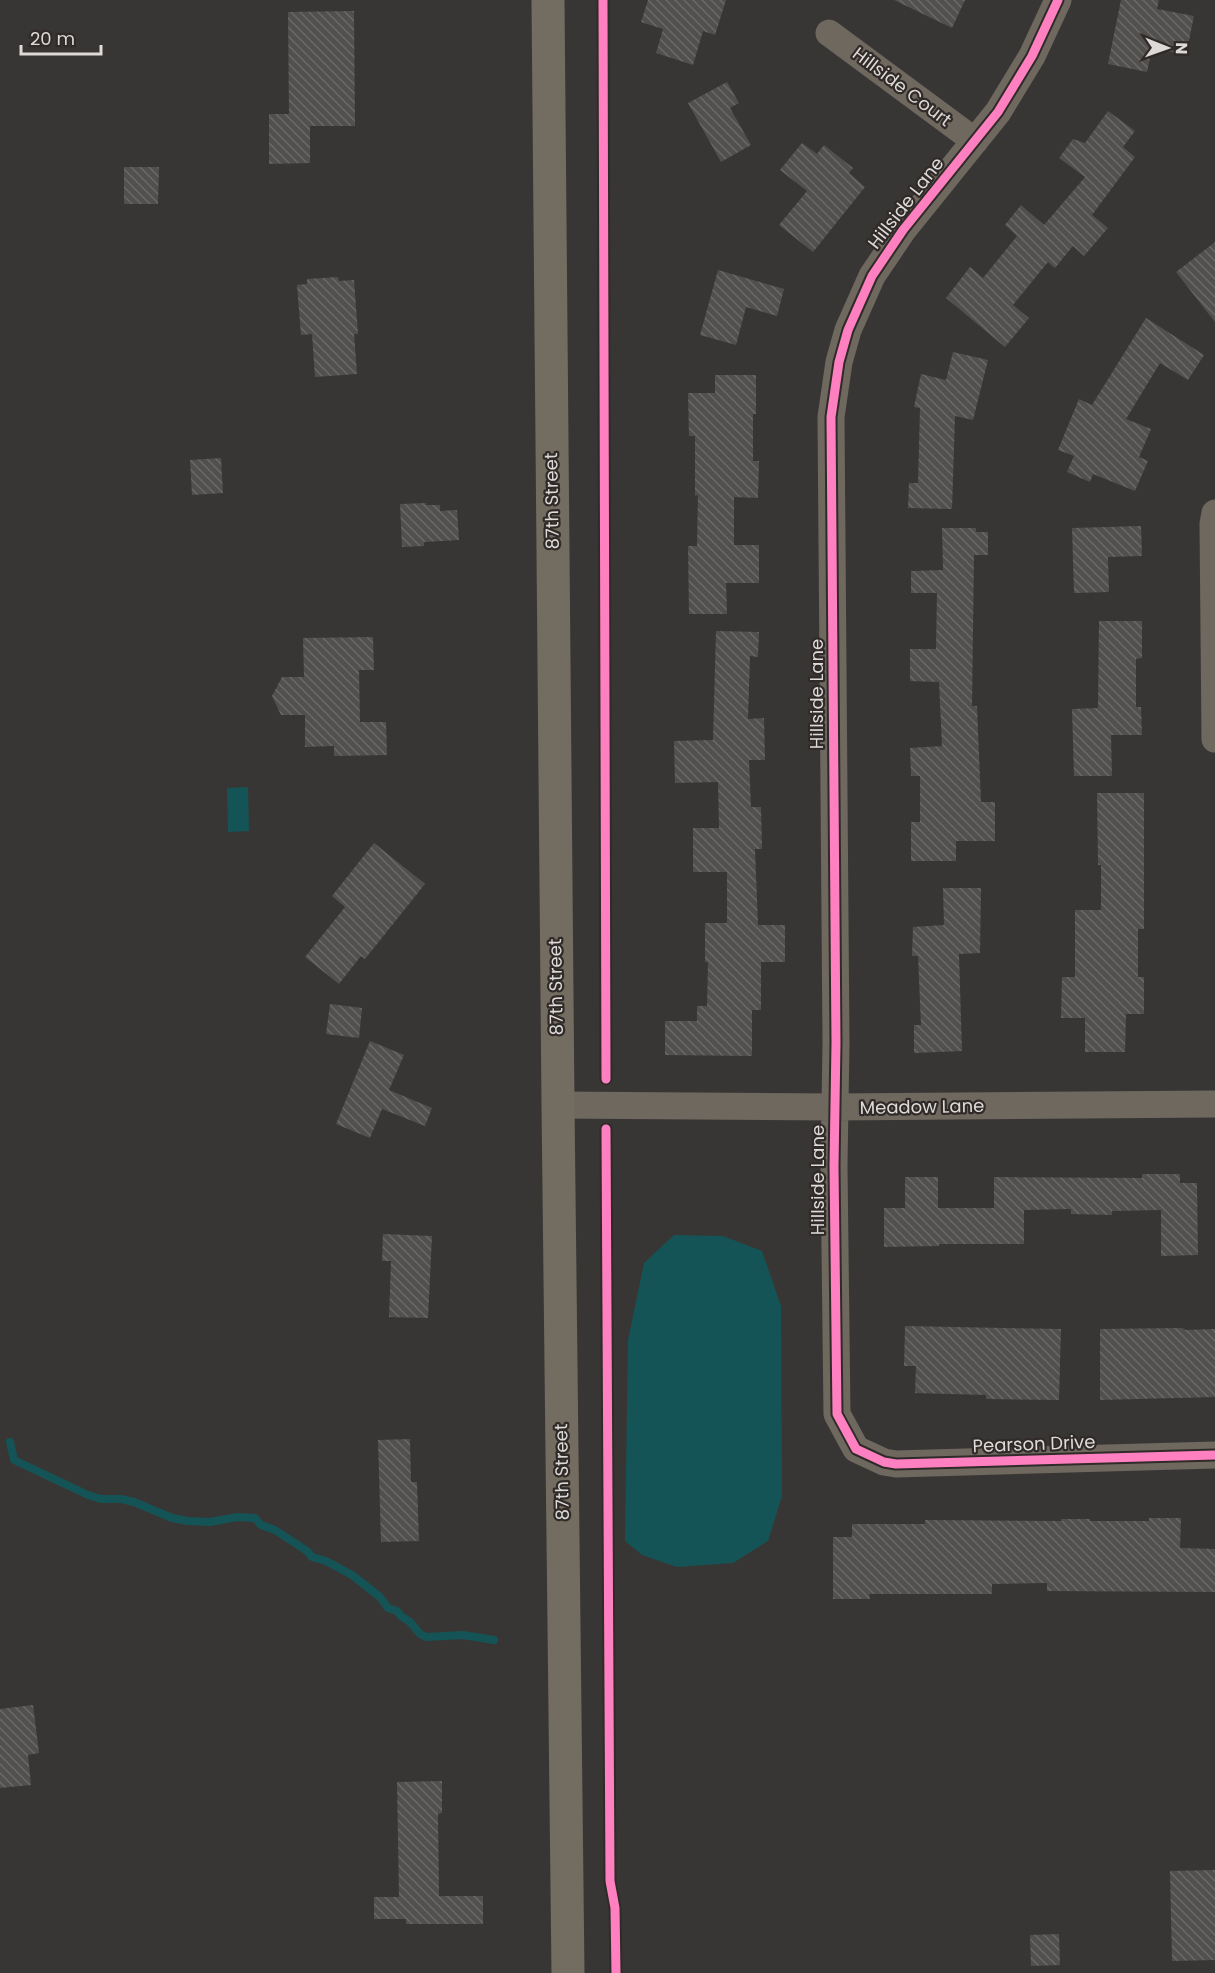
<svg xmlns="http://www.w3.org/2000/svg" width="1215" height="1973" viewBox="0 0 1215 1973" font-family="Poppins,sans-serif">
	<defs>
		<pattern id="building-back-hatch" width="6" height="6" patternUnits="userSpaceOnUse" patternTransform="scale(1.5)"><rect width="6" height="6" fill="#52504f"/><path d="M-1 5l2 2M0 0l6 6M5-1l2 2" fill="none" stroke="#6a6968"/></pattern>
	</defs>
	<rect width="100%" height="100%" fill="#383634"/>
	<path fill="#155456" d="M 248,787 L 249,831 L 228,832 L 227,788 Z
		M 674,1235 L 723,1236 L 762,1251 L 781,1306 L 782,1496 L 768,1541 L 733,1563 L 677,1567 L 642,1555 L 625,1541 L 628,1340 L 644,1263 Z"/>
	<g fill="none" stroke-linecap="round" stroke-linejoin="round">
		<path stroke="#155456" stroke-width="8" d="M 10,1442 L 14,1460 L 88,1495 L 101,1499 L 121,1499 L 134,1502 L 172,1518 L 187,1521 L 210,1522 L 237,1517 L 255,1518 L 261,1525 L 275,1530 L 307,1551 L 312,1557 L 326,1561 L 352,1575 L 380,1597 L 388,1608 L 397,1611 L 401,1616 L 410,1622 L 420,1634 L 426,1637 L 463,1635 L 494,1640"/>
	</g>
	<path fill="url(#building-back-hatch)" d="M 648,0 L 726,0 L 715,35 L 703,31 L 693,65 L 656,53 L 663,29 L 641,22 Z
		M 894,0 L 965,0 L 952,28 Z
		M 1121,0 L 1159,0 L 1157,9 L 1194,16 L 1186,55 L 1152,48 L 1147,72 L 1108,64 Z
		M 354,11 L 355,126 L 310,126 L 310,163 L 269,164 L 269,114 L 289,114 L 288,12 Z
		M 727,82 L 739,103 L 730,108 L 751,145 L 721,162 L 688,103 Z
		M 1108,111 L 1135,131 L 1123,147 L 1135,157 L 1092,215 L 1108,228 L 1084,256 L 1073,246 L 1055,268 L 1048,262 L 1013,305 L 1029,318 L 1005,347 L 946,298 L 970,267 L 983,278 L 1017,236 L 1005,225 L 1021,205 L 1044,225 L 1085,177 L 1059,158 L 1073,139 L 1085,143 Z
		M 802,143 L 817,154 L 824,145 L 853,168 L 849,173 L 865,187 L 813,252 L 779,225 L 807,191 L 780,170 Z
		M 124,167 L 159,167 L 158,204 L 124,204 Z
		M 1215,242 L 1215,322 L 1176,272 Z
		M 718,270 L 784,289 L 777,316 L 746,307 L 736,345 L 700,335 Z
		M 338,277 L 339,281 L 354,280 L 358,334 L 354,334 L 357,374 L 315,377 L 312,334 L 301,335 L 297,285 L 307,284 L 307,279 Z
		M 1146,318 L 1204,355 L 1188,380 L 1160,363 L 1126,419 L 1151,429 L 1139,457 L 1148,461 L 1135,491 L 1093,474 L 1090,482 L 1067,472 L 1074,456 L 1058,450 L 1079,399 L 1092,405 Z
		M 953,352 L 988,360 L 973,420 L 955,416 L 952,509 L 908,508 L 909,483 L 918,483 L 920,408 L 914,407 L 921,374 L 946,380 Z
		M 715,375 L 756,375 L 756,414 L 753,414 L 753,461 L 759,461 L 758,498 L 734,497 L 734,545 L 759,545 L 759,583 L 726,583 L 727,614 L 689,614 L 688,546 L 697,546 L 698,495 L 695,496 L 695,436 L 689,436 L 688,393 L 715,393 Z
		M 221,458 L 223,493 L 192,495 L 190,460 Z
		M 426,503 L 426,505 L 440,505 L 440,511 L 457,510 L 459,540 L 424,542 L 424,546 L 402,547 L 400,504 Z
		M 1141,526 L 1142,556 L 1108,557 L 1109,592 L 1074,593 L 1072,528 Z
		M 942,528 L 976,528 L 976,532 L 988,532 L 988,555 L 974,555 L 972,706 L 977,706 L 981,802 L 995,802 L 995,841 L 956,841 L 956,861 L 911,861 L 911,822 L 920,822 L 920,776 L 911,776 L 910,748 L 942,746 L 939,682 L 910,681 L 910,649 L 936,649 L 937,593 L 911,593 L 911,571 L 943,570 Z
		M 1099,621 L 1142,621 L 1142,658 L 1136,659 L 1136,707 L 1141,707 L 1142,735 L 1111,735 L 1112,776 L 1074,776 L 1072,709 L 1098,708 Z
		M 716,631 L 759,632 L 758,657 L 750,656 L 748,719 L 764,718 L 765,760 L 749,760 L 751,807 L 761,807 L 762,849 L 755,849 L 758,925 L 785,925 L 785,962 L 761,962 L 761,1010 L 752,1010 L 752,1056 L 665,1055 L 665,1021 L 697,1021 L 697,1006 L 707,1006 L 708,962 L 705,962 L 705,923 L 727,923 L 727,872 L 693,872 L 693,828 L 719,828 L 718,782 L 675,783 L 674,741 L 713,740 Z
		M 373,637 L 374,670 L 359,670 L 360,722 L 386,722 L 387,755 L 334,756 L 334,746 L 305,747 L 305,715 L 281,715 L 272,696 L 282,677 L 304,677 L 303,638 Z
		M 1097,793 L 1144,793 L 1144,929 L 1138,929 L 1138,977 L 1144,977 L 1144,1014 L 1126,1014 L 1125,1052 L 1085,1052 L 1085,1018 L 1061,1018 L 1062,977 L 1075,977 L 1075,910 L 1101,910 L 1101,865 L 1098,865 Z
		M 374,843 L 425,884 L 365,959 L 361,956 L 339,984 L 305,957 L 345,907 L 332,896 Z
		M 943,888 L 981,888 L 980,953 L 959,954 L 962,1051 L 914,1053 L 914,1025 L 921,1025 L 918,956 L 912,956 L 913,927 L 944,925 Z
		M 330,1004 L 362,1008 L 359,1038 L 326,1034 Z
		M 370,1041 L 404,1055 L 389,1090 L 432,1108 L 425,1126 L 382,1109 L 370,1138 L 336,1124 Z
		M 1142,1174 L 1180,1174 L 1180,1183 L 1197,1183 L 1198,1255 L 1161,1256 L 1161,1210 L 1112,1211 L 1112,1215 L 1071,1214 L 1071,1209 L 1024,1210 L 1024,1244 L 939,1244 L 939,1246 L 884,1247 L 884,1208 L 905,1208 L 905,1177 L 938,1177 L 938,1208 L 994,1208 L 994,1177 L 1142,1178 Z
		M 383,1234 L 432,1236 L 428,1318 L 389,1317 L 391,1261 L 382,1261 Z
		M 905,1326 L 1061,1329 L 1059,1400 L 986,1399 L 986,1395 L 915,1393 L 916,1366 L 904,1366 Z
		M 1182,1328 L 1186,1330 L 1215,1329 L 1215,1397 L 1100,1400 L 1100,1329 Z
		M 410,1439 L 411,1482 L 417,1482 L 419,1541 L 381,1542 L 378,1440 Z
		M 1149,1518 L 1181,1518 L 1180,1548 L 1215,1549 L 1215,1592 L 1047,1591 L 1047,1583 L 992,1584 L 992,1594 L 869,1594 L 870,1599 L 833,1599 L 833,1537 L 852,1537 L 852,1524 L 925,1524 L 925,1520 L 1062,1521 L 1061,1519 L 1090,1519 L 1090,1521 L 1149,1521 Z
		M 33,1705 L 39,1753 L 28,1755 L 31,1785 L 0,1788 L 0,1709 Z
		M 442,1781 L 442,1813 L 438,1814 L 439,1896 L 483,1896 L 483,1924 L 406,1924 L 406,1919 L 374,1919 L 374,1897 L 399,1897 L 397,1782 Z
		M 1215,1870 L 1215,1960 L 1172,1961 L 1170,1871 Z
		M 1059,1934 L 1060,1965 L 1031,1966 L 1030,1935 Z"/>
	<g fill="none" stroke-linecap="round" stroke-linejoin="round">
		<path stroke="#6e685f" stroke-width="27" d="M 1058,0 L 1032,56 L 998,112 L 903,230 L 872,276 L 848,330 L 839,362 L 831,417 L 836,1043 L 834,1166 L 837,1414 L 856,1449 L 884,1462 L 896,1464 L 1215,1455
			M 829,33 L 975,141
			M 1215,513 L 1213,524 L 1215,739
			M 558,1105 L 835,1107 L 1215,1104"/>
		<path stroke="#736c60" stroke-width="33" d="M 548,0 L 558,1105 L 568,1973"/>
		<g stroke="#302b28" stroke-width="13">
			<path id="cycleway" d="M 603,0 L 606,1079
				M 1058,0 L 1032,56 L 998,112 L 903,230 L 872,276 L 848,330 L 839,362 L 831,417 L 836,1043 L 834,1166 L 837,1414 L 856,1449 L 884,1462 L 896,1464 L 1215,1455
				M 606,1129 L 610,1881 L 615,1908 L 616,1973"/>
		</g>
		<use href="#cycleway" stroke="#ff80c0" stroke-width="9"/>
	</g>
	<g text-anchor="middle" stroke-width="4.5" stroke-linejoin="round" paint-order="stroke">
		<g font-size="18" fill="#dddad8" stroke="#302b28">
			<text transform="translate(902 87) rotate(37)" y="6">Hillside Court</text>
			<text transform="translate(906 203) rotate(-52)" y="6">Hillside Lane</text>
			<text transform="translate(552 501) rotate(-91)" y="6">87th Street</text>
			<text transform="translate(817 694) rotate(-90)" y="6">Hillside Lane</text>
			<text transform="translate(556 987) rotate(-91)" y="6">87th Street</text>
			<text transform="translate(922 1107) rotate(-1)" y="6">Meadow Lane</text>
			<text transform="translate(818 1180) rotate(-90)" y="6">Hillside Lane</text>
			<text transform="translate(1034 1444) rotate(-2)" y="6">Pearson Drive</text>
			<text transform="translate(562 1472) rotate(-91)" y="6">87th Street</text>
		</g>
	</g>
	<g transform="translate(1167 48) rotate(91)" stroke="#302b28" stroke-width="4.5" paint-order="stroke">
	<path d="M0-4.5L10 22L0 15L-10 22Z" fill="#dddad8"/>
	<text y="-9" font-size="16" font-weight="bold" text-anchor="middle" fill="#dddad8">N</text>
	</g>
	<path d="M21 45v9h80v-9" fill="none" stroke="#dddad8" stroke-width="3"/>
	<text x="30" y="45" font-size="18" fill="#dddad8" stroke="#302b28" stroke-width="4.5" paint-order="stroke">20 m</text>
</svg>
